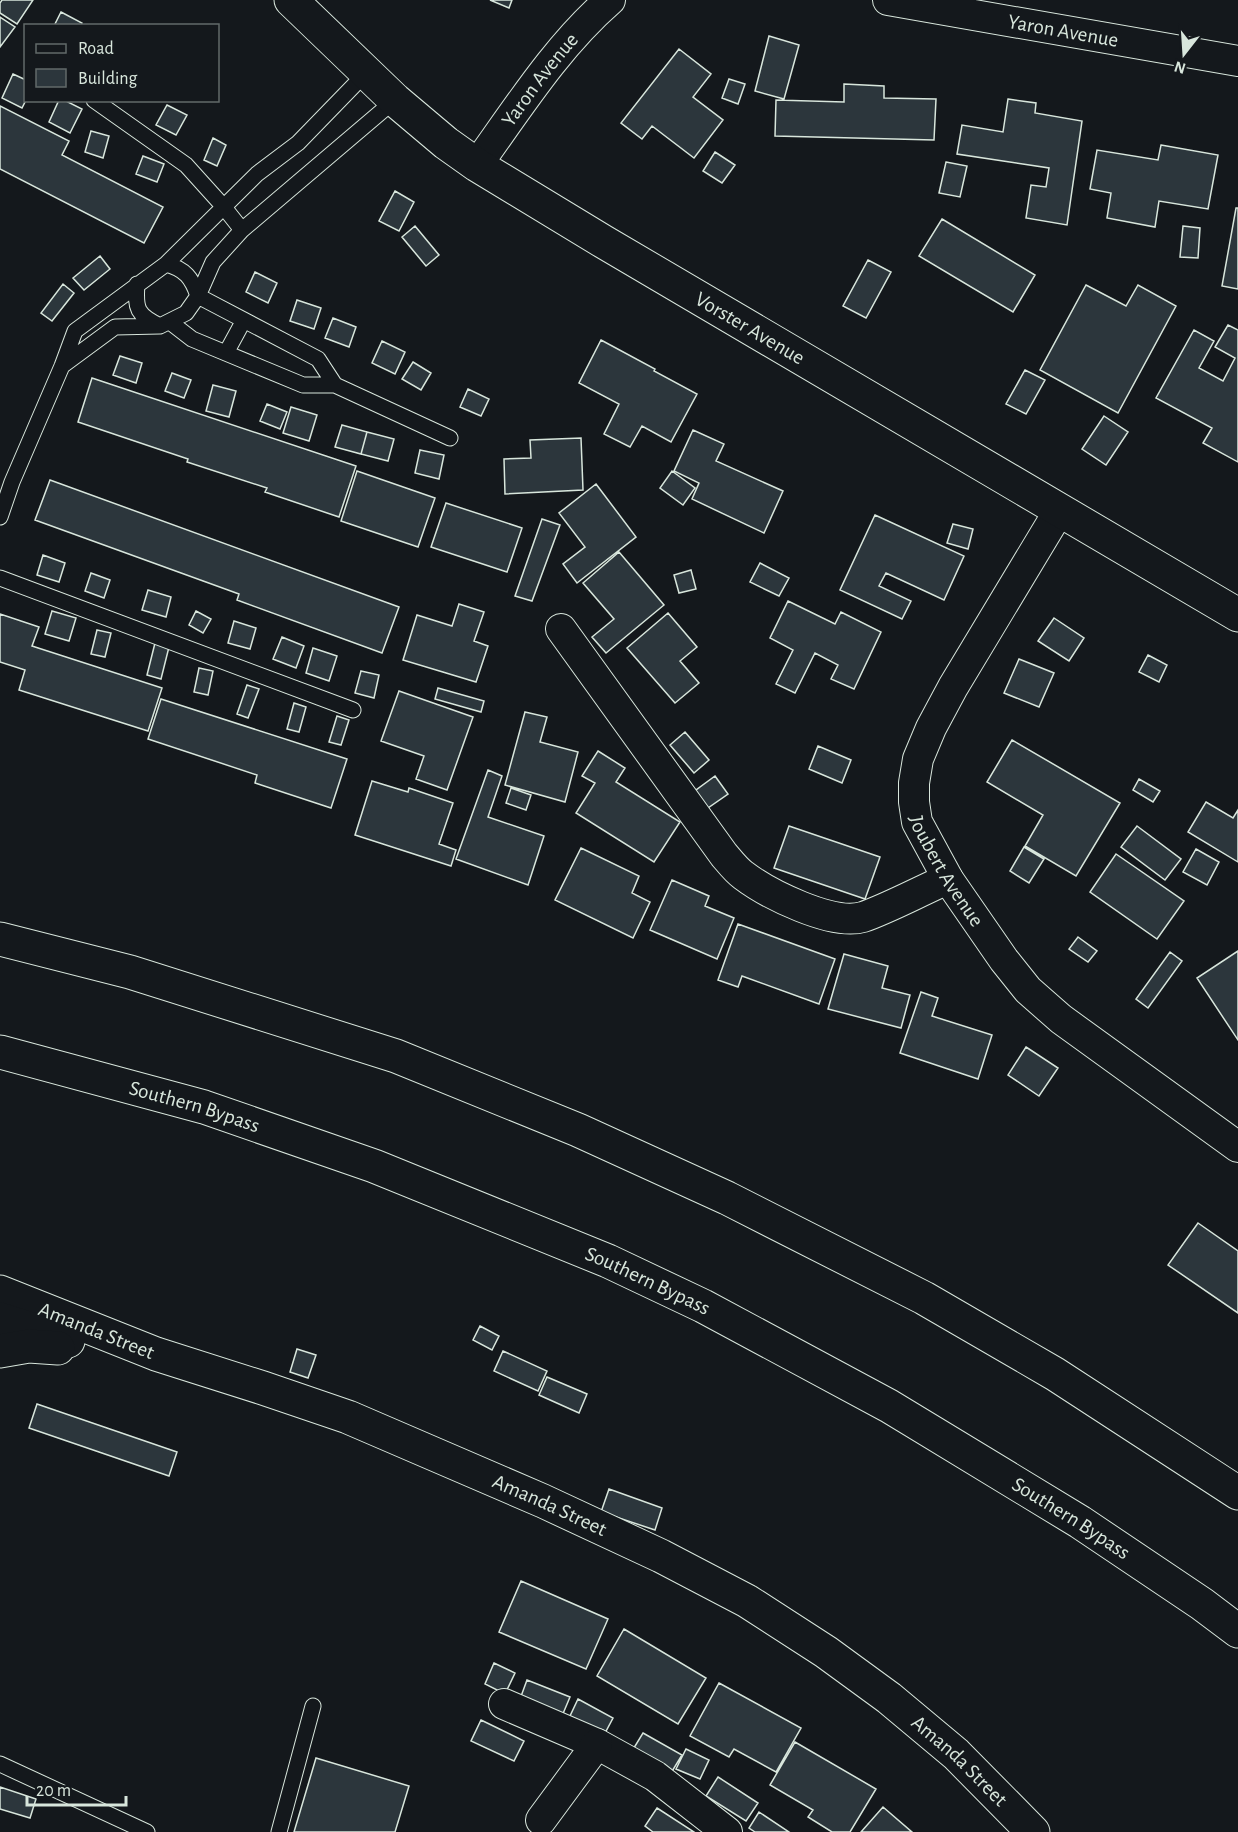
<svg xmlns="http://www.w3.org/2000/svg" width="1238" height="1832" viewBox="0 0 1238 1832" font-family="'Alegreya Sans',sans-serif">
	<rect width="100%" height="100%" fill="#14181c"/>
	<path fill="#2c363c" stroke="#d8e6dc" stroke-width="1.5" d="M 2,0 L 33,0 L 17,24 L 0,13 L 0,3 Z
		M 490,0 L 512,0 L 509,8 Z
		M 61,12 L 82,23 L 81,26 L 54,26 Z
		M 0,17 L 15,27 L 0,47 Z
		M 769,36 L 799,45 L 784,99 L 755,91 Z
		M 679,49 L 711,74 L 693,97 L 723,120 L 694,158 L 652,126 L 642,139 L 621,123 Z
		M 13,74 L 26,80 L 26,100 L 22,108 L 2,98 Z
		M 729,79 L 745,84 L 738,104 L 722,98 Z
		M 844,84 L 884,86 L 884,98 L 936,99 L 934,140 L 775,136 L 776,100 L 844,102 Z
		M 1008,99 L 1036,103 L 1035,113 L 1082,121 L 1067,225 L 1026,218 L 1031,185 L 1046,187 L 1049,168 L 957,154 L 962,125 L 1003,132 Z
		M 59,100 L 64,100 L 82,109 L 70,133 L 49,122 Z
		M 167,105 L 187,115 L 176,135 L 156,125 Z
		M 0,106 L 69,141 L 62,155 L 163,207 L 144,243 L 0,169 Z
		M 91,131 L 109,136 L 103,158 L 85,152 Z
		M 213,138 L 226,145 L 217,166 L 204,160 Z
		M 1161,145 L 1218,155 L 1208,209 L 1159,201 L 1155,227 L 1107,218 L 1111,193 L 1090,189 L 1097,150 L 1158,160 Z
		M 715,152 L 735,165 L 722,183 L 703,171 Z
		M 143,156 L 164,164 L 157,182 L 136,174 Z
		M 946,162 L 967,166 L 960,197 L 939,193 Z
		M 395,191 L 414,202 L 399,231 L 379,221 Z
		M 1236,208 L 1238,208 L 1238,289 L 1222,286 Z
		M 942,219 L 1035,275 L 1013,312 L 919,256 Z
		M 415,226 L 439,255 L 426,266 L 402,237 Z
		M 1183,226 L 1200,228 L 1198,258 L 1180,257 Z
		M 100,256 L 110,269 L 84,290 L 73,278 Z
		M 868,260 L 891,272 L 866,318 L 843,306 Z
		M 255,272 L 277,283 L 268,303 L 246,292 Z
		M 63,284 L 74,293 L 52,321 L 41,313 Z
		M 1086,285 L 1126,306 L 1138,285 L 1176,306 L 1118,413 L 1040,370 Z
		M 297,300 L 321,308 L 314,329 L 290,321 Z
		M 333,318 L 356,327 L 349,347 L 325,338 Z
		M 1228,325 L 1238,330 L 1238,462 L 1203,443 L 1212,428 L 1156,398 L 1194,330 L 1214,341 L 1199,368 L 1223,381 L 1235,358 L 1215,347 Z
		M 601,340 L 655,369 L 654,371 L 697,394 L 671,442 L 642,426 L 630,447 L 604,434 L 619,404 L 579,383 Z
		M 382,341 L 405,352 L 395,374 L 372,363 Z
		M 120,356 L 142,363 L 136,383 L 113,375 Z
		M 413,362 L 431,373 L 421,390 L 402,379 Z
		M 1025,370 L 1045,380 L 1026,414 L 1006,404 Z
		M 172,373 L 191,380 L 184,398 L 165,391 Z
		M 92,378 L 356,466 L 339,517 L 265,492 L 267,488 L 187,462 L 188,459 L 78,422 Z
		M 213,385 L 236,391 L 229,417 L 206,411 Z
		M 468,389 L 489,399 L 481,416 L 460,407 Z
		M 267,404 L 287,412 L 280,429 L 260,421 Z
		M 291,407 L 317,415 L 309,441 L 283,433 Z
		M 1104,416 L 1128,432 L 1106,465 L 1082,449 Z
		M 342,425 L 367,432 L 361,454 L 335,447 Z
		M 693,430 L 724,444 L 716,461 L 783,491 L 764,533 L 692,499 L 699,483 L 674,471 Z
		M 367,432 L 394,439 L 388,461 L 361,454 Z
		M 581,438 L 583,490 L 505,494 L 504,459 L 531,458 L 530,440 Z
		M 420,450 L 444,455 L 439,479 L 415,473 Z
		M 357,471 L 435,498 L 418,547 L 341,521 Z
		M 672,471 L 695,488 L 683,505 L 660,488 Z
		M 50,480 L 399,607 L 382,653 L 237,600 L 239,594 L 35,520 Z
		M 596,484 L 636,537 L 577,583 L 563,564 L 585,547 L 559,513 Z
		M 446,503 L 522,528 L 507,572 L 431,547 Z
		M 875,515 L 964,556 L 944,600 L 886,573 L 879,586 L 911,601 L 902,619 L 840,590 Z
		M 542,519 L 560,525 L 532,601 L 515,596 Z
		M 953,524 L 973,529 L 968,549 L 947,543 Z
		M 619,552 L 664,605 L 606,653 L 592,637 L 614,619 L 583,583 Z
		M 43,555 L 65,563 L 59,582 L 37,575 Z
		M 760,563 L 789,578 L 779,596 L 750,582 Z
		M 691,570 L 696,589 L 679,593 L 674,575 Z
		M 91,573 L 110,580 L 104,598 L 85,591 Z
		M 148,590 L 171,597 L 166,617 L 142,610 Z
		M 788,601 L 835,624 L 841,612 L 881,632 L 854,689 L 831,679 L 838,665 L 815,653 L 795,693 L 776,684 L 793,650 L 770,638 Z
		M 459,604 L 484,612 L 474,641 L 488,646 L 476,682 L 403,660 L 417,615 L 452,626 Z
		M 52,611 L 76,618 L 69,641 L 45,634 Z
		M 196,611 L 211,619 L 203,633 L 189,625 Z
		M 668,613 L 697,647 L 680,661 L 699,683 L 675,703 L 627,648 Z
		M 0,614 L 39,627 L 32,646 L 162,688 L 148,731 L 19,690 L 25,670 L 0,662 Z
		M 1054,618 L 1084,638 L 1069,661 L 1038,641 Z
		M 234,621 L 256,628 L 250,649 L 228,643 Z
		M 97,630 L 111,633 L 105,657 L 91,654 Z
		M 282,637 L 304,646 L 296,668 L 273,659 Z
		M 155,643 L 169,647 L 161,679 L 147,675 Z
		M 313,648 L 337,656 L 329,681 L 306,673 Z
		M 1148,655 L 1167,665 L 1159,682 L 1139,672 Z
		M 1019,659 L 1054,673 L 1039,707 L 1004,693 Z
		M 199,668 L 213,671 L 208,695 L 194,692 Z
		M 361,671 L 379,675 L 374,698 L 355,693 Z
		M 247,685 L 259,689 L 248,718 L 237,714 Z
		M 438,688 L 484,701 L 481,712 L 435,699 Z
		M 399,691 L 473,717 L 447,790 L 416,779 L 424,756 L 381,741 Z
		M 161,699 L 347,759 L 331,808 L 255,783 L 257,775 L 148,739 Z
		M 294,703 L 306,707 L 299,732 L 287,729 Z
		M 525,712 L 547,717 L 540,742 L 578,752 L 565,802 L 505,785 Z
		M 337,716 L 349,720 L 341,745 L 329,742 Z
		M 685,732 L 709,760 L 694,773 L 670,745 Z
		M 1012,740 L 1120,803 L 1076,876 L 1025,846 L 1043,815 L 987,782 Z
		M 818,746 L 851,760 L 842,783 L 809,769 Z
		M 598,751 L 625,768 L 616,782 L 680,822 L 654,862 L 576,813 L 595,783 L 582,776 Z
		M 488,770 L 502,776 L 488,817 L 544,836 L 528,885 L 456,859 Z
		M 715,776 L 728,794 L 705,810 L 692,793 Z
		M 1139,779 L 1160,791 L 1153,802 L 1133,790 Z
		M 372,781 L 408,792 L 409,788 L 453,803 L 439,844 L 456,850 L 451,866 L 355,835 Z
		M 511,788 L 531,795 L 526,810 L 506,803 Z
		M 1206,802 L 1233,818 L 1238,810 L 1238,862 L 1188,832 Z
		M 789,826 L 880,857 L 865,899 L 774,868 Z
		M 1137,826 L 1181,859 L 1165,880 L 1121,847 Z
		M 1024,847 L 1044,859 L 1029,883 L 1010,871 Z
		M 581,848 L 639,876 L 632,893 L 650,902 L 633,938 L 555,900 Z
		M 1196,849 L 1219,862 L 1207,885 L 1183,872 Z
		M 1116,854 L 1184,901 L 1157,939 L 1090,892 Z
		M 672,880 L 709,896 L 705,906 L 734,918 L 717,959 L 650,930 Z
		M 738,924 L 835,959 L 819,1004 L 742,976 L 738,987 L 718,980 Z
		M 1078,937 L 1097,951 L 1088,962 L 1069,949 Z
		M 1238,951 L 1238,1040 L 1197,978 Z
		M 1170,952 L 1182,961 L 1148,1008 L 1136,999 Z
		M 844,954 L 888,966 L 882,988 L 910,995 L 901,1028 L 828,1009 Z
		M 921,992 L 938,998 L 932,1016 L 992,1035 L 978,1079 L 900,1053 Z
		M 1026,1047 L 1058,1068 L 1039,1096 L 1008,1075 Z
		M 1198,1223 L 1238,1251 L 1238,1313 L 1168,1265 Z
		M 480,1326 L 499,1336 L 492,1350 L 473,1340 Z
		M 297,1349 L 316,1355 L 308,1378 L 290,1372 Z
		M 503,1351 L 547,1371 L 538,1391 L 494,1371 Z
		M 547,1377 L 587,1394 L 579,1413 L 539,1395 Z
		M 37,1404 L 177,1452 L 169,1476 L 29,1428 Z
		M 609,1489 L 662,1508 L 655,1530 L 601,1512 Z
		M 521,1581 L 608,1619 L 586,1669 L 499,1632 Z
		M 624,1629 L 706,1678 L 678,1724 L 597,1676 Z
		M 494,1663 L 515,1673 L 505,1694 L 485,1684 Z
		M 527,1680 L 570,1697 L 562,1716 L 520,1699 Z
		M 719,1683 L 801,1728 L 776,1772 L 734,1749 L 729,1757 L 690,1736 Z
		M 578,1699 L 613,1718 L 604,1735 L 570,1716 Z
		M 481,1720 L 524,1741 L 514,1761 L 471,1741 Z
		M 643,1733 L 682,1755 L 671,1773 L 632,1751 Z
		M 795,1742 L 876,1789 L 850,1832 L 832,1832 L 808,1817 L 813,1810 L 770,1785 Z
		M 686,1749 L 709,1760 L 700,1779 L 676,1769 Z
		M 316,1758 L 409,1786 L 395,1832 L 294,1832 Z
		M 718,1777 L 758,1803 L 746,1821 L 706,1796 Z
		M 0,1787 L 36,1799 L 30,1818 L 0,1809 Z
		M 883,1807 L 912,1832 L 861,1832 Z
		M 657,1808 L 694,1832 L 653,1832 L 645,1826 Z
		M 759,1812 L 789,1832 L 755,1832 L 749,1828 Z"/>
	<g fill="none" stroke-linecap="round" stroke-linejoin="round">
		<g stroke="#d8e6dc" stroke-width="17">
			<path id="lane" d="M 94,100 L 186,165 L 223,206 L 242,230
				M 166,264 C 185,269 192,278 198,296 L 318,359 L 335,385 L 303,385 L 192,339 L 170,322
				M 137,284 C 135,309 137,315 160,326
				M 226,353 L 244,320
				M 62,366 L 115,327 L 160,326 L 186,313 L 198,296 L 213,262 L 242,230 L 395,100
				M 335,385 L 450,438
				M 0,517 L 12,482 L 62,366 L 75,331 L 166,264 L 257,174 L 298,143 L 366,73
				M 0,578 L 353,710
				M 0,1764 L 147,1832
				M 279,1832 L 313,1706"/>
		</g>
		<g stroke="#d8e6dc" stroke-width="32">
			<g id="street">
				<path id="s1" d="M 888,0 L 1238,61"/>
				<path id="s2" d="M 477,165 C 518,108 557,46 610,0"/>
				<path id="s3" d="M 1059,511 L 953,687 L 931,728 L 918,759 L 914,783 L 914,802 L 917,822 L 948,879 L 1004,960 L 1028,990 L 1061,1019 L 1238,1147"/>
				<path d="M 561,629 L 724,855 C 730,862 736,870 743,875 C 768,894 832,926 863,917 C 889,908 922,890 948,879"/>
				<path d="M 504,1704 L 597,1744 L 655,1776 L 727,1832"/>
				<path d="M 541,1820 L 597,1744"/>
			</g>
		</g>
		<g stroke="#d8e6dc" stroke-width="35">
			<g id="secondary">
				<path id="s4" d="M 291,0 L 395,100 L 446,143 L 477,165 L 604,242 L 1238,615"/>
				<path id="s5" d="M 0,1292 L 156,1354 L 263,1388 L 348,1417 L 543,1501 L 661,1556 L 747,1601 L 826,1652 L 889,1698 L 956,1754 L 1033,1832"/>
				<path d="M 0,1319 L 68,1341"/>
				<path d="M 0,1351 L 29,1346 L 58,1348"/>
			</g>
		</g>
		<g stroke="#d8e6dc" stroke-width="35">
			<g id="highway">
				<path d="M 0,939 L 130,972 L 396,1056 L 578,1130 L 727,1198 L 924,1298 L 1055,1374 L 1238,1493"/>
				<path id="s6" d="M 0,1052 L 204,1107 L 374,1166 L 608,1261 L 703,1306 L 889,1406 L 1080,1522 L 1202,1604 L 1238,1631"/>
			</g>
		</g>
		<use href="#lane" stroke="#14181c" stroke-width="15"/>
		<use href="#street" stroke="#14181c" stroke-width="30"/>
		<use href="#secondary" stroke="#14181c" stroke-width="33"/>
		<use href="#highway" stroke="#14181c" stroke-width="33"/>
	</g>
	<g text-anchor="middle" stroke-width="4.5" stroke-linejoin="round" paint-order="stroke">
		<g font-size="21" fill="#d8e6dc" stroke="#14181c">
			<text dy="7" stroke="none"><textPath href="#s1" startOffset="178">Yaron Avenue</textPath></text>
			<text dy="7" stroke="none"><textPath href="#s2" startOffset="106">Yaron Avenue</textPath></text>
			<text dy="7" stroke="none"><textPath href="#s4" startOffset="567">Vorster Avenue</textPath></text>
			<text dy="7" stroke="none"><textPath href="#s3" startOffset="406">Joubert Avenue</textPath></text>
			<text dy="7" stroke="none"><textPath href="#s6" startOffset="202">Southern Bypass</textPath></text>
			<text dy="7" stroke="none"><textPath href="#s6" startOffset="688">Southern Bypass</textPath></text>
			<text dy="7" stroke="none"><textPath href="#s5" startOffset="104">Amanda Street</textPath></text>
			<text dy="7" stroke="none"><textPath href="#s5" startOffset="590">Amanda Street</textPath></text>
			<text dy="7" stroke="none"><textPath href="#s6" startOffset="1174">Southern Bypass</textPath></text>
			<text dy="7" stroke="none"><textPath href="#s5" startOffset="1076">Amanda Street</textPath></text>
		</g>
	</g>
	<rect x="24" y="24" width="195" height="78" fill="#14181c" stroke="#626a69" stroke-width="1.5"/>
	<rect x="36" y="44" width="30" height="9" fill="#14181c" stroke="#626a69" stroke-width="1.5"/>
	<text x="78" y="54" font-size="18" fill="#d8e6dc">Road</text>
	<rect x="36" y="69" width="30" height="18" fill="#2c363c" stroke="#626a69" stroke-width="1.5"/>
	<text x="78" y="84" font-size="18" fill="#d8e6dc">Building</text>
	<g transform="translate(1184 54) rotate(197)" stroke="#14181c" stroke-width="4.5" paint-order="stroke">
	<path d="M0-4.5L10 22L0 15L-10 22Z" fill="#d8e6dc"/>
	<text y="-9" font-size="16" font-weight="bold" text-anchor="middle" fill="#d8e6dc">N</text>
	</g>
	<path d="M27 1796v9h99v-9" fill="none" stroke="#d8e6dc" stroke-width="3"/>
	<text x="36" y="1796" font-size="18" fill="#d8e6dc" stroke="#14181c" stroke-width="4.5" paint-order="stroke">20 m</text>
</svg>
